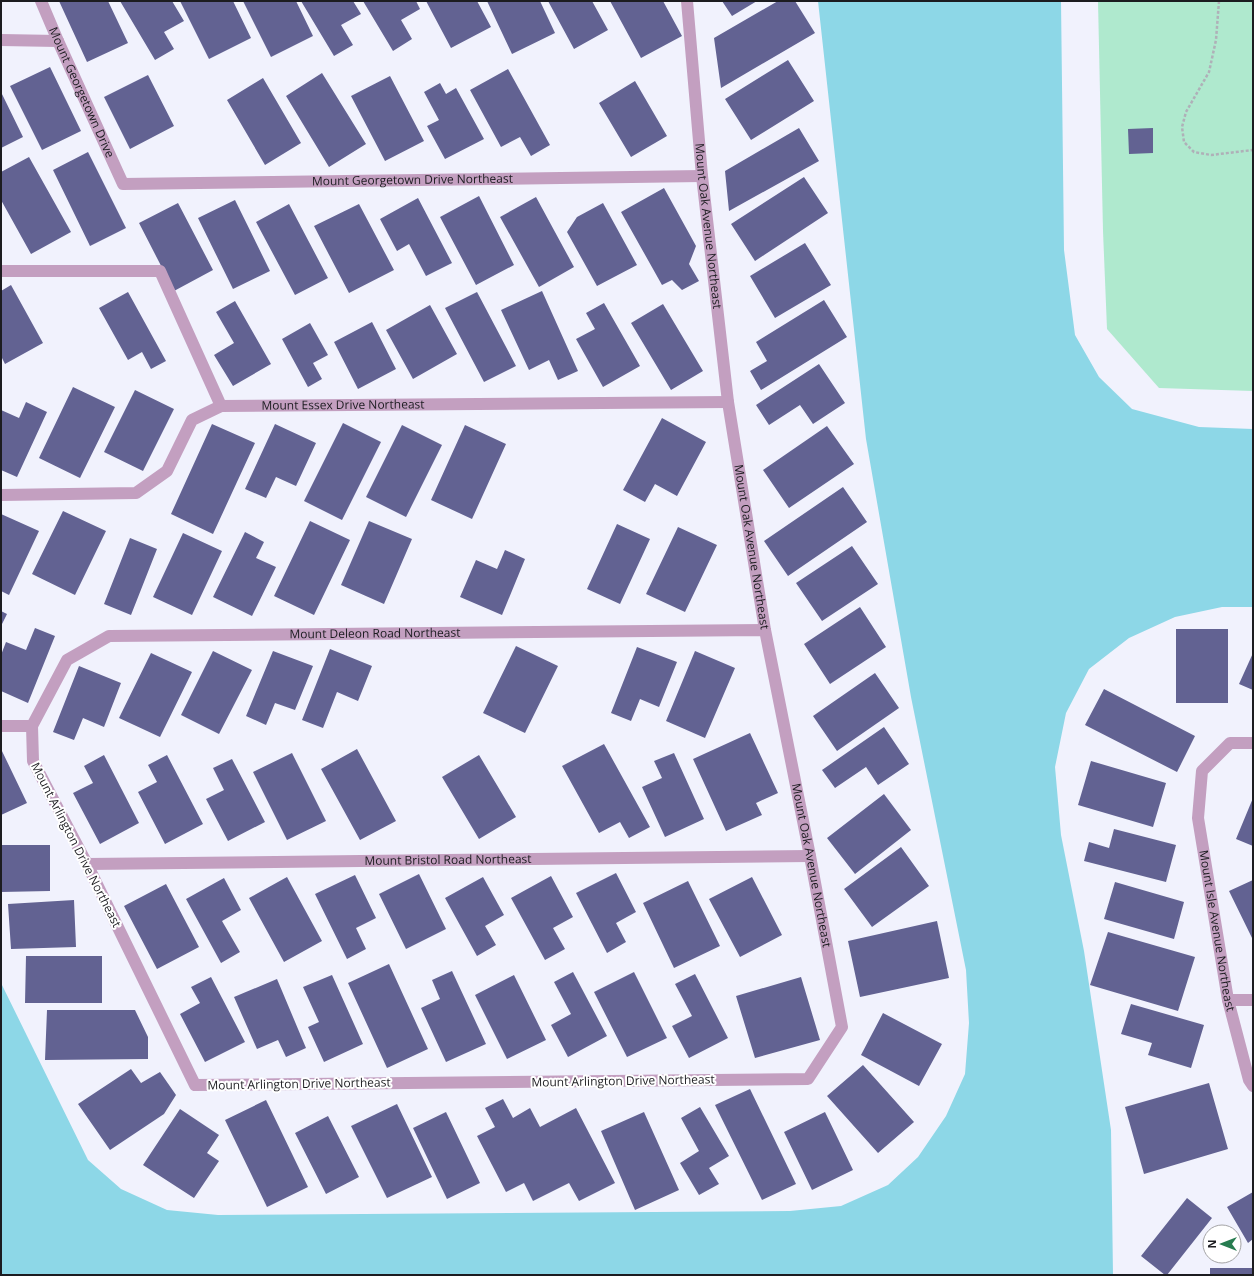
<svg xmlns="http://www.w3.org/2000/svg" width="1254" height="1276" viewBox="0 0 1254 1276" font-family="'Open Sans',sans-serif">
	<rect width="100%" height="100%" fill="#f1f2fd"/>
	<path fill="#afe9ce" d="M 1098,1 L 1253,1 L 1253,391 L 1159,388 L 1107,329 L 1103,231 Z"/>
	<path fill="#8dd7e7" d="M 818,1 L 1061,1 L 1064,250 L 1075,335 L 1099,377 L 1132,409 L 1199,427 L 1253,429 L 1253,607 L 1222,607 L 1175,617 L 1129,638 L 1089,669 L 1066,713 L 1055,767 L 1061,835 L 1084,951 L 1111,1130 L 1113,1275 L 1,1275 L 1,983 L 88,1160 L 121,1189 L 167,1210 L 218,1215 L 790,1211 L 841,1206 L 888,1185 L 918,1157 L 946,1116 L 965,1074 L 969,1023 L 966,970 L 911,697 L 866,439 Z"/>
	<path fill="#626292" d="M 59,1 L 108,1 L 128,43 L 87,62 Z
		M 120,1 L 172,1 L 184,21 L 164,32 L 174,49 L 155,60 Z
		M 180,1 L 233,1 L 251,38 L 209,59 Z
		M 243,1 L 296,1 L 313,36 L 271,57 Z
		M 301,1 L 353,1 L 361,14 L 341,25 L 353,45 L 334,56 Z
		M 363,1 L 416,1 L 420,9 L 401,20 L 412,39 L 393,51 Z
		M 426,1 L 477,1 L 491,27 L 451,48 Z
		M 487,1 L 540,1 L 555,33 L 512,54 Z
		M 548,1 L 592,1 L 608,30 L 574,49 Z
		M 610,1 L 663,1 L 682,36 L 641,58 Z
		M 722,1 L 757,1 L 732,16 Z
		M 778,1 L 795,1 L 815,33 L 721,88 L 714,38 Z
		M 788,60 L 814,101 L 751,140 L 725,99 Z
		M 50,67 L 81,131 L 42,150 L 10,86 Z
		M 508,69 L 550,145 L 531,156 L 520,137 L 501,147 L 470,90 Z
		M 322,73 L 366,144 L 329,167 L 286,96 Z
		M 148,75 L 174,126 L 130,149 L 104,97 Z
		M 390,76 L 424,141 L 385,161 L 351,96 Z
		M 263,78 L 301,143 L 265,165 L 227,100 Z
		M 635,81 L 667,136 L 631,157 L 599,103 Z
		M 440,83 L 446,94 L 456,88 L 484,139 L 445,159 L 427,126 L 439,120 L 424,92 Z
		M 1,92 L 23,137 L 1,148 Z
		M 799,128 L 819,161 L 729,211 L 725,171 Z
		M 1153,128 L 1153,153 L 1129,154 L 1128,129 Z
		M 88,152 L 126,228 L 90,246 L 53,170 Z
		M 29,157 L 71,232 L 31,254 L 1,200 L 1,172 Z
		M 804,177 L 828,213 L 755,261 L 731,224 Z
		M 664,188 L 696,246 L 689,264 L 699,281 L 682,290 L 672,280 L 662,285 L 621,212 Z
		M 479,196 L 514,265 L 476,285 L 440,217 Z
		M 536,197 L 574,267 L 539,287 L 500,217 Z
		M 418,198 L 452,263 L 426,276 L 409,244 L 397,251 L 380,219 Z
		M 235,200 L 270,271 L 233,289 L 198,218 Z
		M 178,203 L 213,270 L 174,291 L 139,223 Z
		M 603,203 L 637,265 L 597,286 L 567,232 L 577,217 Z
		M 289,204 L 328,278 L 295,295 L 256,222 Z
		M 359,204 L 394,270 L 349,293 L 314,226 Z
		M 805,243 L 831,285 L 775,318 L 750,276 Z
		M 11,285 L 43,343 L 5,364 L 1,356 L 1,291 Z
		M 542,291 L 578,371 L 558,380 L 549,360 L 529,370 L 501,310 Z
		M 128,292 L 166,361 L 151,369 L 142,352 L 128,360 L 99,308 Z
		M 477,292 L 516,366 L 484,382 L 445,308 Z
		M 824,300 L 847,337 L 761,390 L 750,371 L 767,361 L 756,342 Z
		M 235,301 L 271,364 L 233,386 L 214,355 L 234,343 L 216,312 Z
		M 604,303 L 640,366 L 603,387 L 576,339 L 595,329 L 586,313 Z
		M 663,304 L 703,371 L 671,390 L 631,323 Z
		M 430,305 L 457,354 L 413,379 L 386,330 Z
		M 372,322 L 396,369 L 358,389 L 334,342 Z
		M 310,323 L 328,355 L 313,363 L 322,379 L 308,387 L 282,339 Z
		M 819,364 L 845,403 L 813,424 L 800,405 L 769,425 L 756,405 Z
		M 73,387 L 115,407 L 80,478 L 39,458 Z
		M 135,390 L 174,409 L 143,471 L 104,452 Z
		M 26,402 L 47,412 L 17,477 L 1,470 L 1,410 L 19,418 Z
		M 662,418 L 706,442 L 677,496 L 655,484 L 645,502 L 623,490 Z
		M 343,423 L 381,442 L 342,520 L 304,501 Z
		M 212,424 L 255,443 L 213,534 L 171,514 Z
		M 275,424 L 316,443 L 296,486 L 276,477 L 266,498 L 245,489 Z
		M 402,425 L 442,445 L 406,517 L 366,497 Z
		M 465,425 L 506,444 L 472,519 L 431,500 Z
		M 827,426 L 854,464 L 789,508 L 763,470 Z
		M 843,487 L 867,522 L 788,576 L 764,541 Z
		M 63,511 L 106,531 L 75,595 L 32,574 Z
		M 1,514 L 39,531 L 9,595 L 1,591 Z
		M 310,521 L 350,540 L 314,615 L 274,596 Z
		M 369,521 L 412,539 L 384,604 L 341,585 Z
		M 617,524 L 650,539 L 620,604 L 587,589 Z
		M 678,527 L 717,545 L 685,612 L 646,594 Z
		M 245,532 L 264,542 L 256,558 L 276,567 L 252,616 L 213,597 Z
		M 183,533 L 222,551 L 192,615 L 153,597 Z
		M 130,538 L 157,549 L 131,615 L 104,604 Z
		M 852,546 L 878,584 L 822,621 L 796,583 Z
		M 505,550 L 525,559 L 502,615 L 460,597 L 476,560 L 497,569 Z
		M 860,607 L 886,647 L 830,684 L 804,644 Z
		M 1,611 L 7,614 L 1,626 Z
		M 35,628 L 55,636 L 28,703 L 1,691 L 1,655 L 6,642 L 26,650 Z
		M 1176,629 L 1228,629 L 1228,703 L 1176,703 Z
		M 516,646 L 558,666 L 525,733 L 483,713 Z
		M 637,647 L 677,662 L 659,707 L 640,699 L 631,721 L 611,713 Z
		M 330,649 L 372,666 L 358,701 L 337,692 L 323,728 L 302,720 Z
		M 213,651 L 252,670 L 219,734 L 181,715 Z
		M 273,651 L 313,666 L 295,710 L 275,703 L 266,725 L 246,716 Z
		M 695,651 L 735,668 L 705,738 L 666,721 Z
		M 151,653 L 192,672 L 160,737 L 119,718 Z
		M 1253,653 L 1253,690 L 1239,684 Z
		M 79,666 L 121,683 L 104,727 L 83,718 L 74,740 L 53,732 Z
		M 875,673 L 899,708 L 837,751 L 813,716 Z
		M 1104,689 L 1195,736 L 1177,772 L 1085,725 Z
		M 884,727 L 909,764 L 878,785 L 866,767 L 835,788 L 822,770 Z
		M 750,733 L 778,793 L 756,803 L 762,815 L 726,831 L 693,759 Z
		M 604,744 L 650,827 L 629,838 L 620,822 L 599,833 L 562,766 Z
		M 1,749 L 27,803 L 1,815 Z
		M 357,749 L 396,821 L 360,840 L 321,769 Z
		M 292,753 L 326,821 L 287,840 L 253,772 Z
		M 674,753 L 704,819 L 665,837 L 642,787 L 662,778 L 654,761 Z
		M 104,755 L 139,823 L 100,844 L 73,793 L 93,783 L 84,766 Z
		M 167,755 L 203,824 L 165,844 L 138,792 L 157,782 L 148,765 Z
		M 479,755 L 516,817 L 479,839 L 442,777 Z
		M 232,759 L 265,822 L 228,841 L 206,799 L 224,790 L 213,768 Z
		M 1091,761 L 1166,783 L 1153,827 L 1078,805 Z
		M 884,794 L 911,830 L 855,874 L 827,838 Z
		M 1253,798 L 1253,846 L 1236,839 Z
		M 1114,829 L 1176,845 L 1166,882 L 1084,861 L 1089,842 L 1109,848 Z
		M 1,845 L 50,845 L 50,891 L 1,892 Z
		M 901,847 L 929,886 L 872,927 L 844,889 Z
		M 616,873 L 636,912 L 616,923 L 626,942 L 607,953 L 576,893 Z
		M 419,874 L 446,929 L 406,949 L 379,894 Z
		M 355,875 L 376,918 L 356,928 L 366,949 L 347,959 L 315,894 Z
		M 551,876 L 573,917 L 553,928 L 565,949 L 545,960 L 511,898 Z
		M 287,877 L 322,941 L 284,962 L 249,898 Z
		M 483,877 L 504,915 L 485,926 L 496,945 L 477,956 L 445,898 Z
		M 752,877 L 782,935 L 740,957 L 709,899 Z
		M 224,878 L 241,910 L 222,921 L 240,952 L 221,963 L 186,899 Z
		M 1253,880 L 1253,940 L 1229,891 Z
		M 688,881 L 720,946 L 674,968 L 643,903 Z
		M 1115,882 L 1184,902 L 1174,939 L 1104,919 Z
		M 166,884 L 199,947 L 157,969 L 124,906 Z
		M 74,900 L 76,947 L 11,949 L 8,904 Z
		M 937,921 L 949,978 L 860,997 L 848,941 Z
		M 1108,932 L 1195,957 L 1178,1011 L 1090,985 Z
		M 26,956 L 102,956 L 102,1003 L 25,1003 Z
		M 389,964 L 428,1049 L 387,1068 L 348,983 Z
		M 452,971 L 486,1044 L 446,1062 L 421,1008 L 440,999 L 432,980 Z
		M 573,972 L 607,1036 L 568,1057 L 551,1025 L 571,1014 L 554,982 Z
		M 634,972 L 667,1038 L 627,1057 L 594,992 Z
		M 695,974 L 728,1038 L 689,1058 L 672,1026 L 692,1016 L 675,984 Z
		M 332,975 L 363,1044 L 324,1062 L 308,1027 L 319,1022 L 303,987 Z
		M 514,975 L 546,1040 L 507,1059 L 475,995 Z
		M 211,977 L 245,1042 L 205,1062 L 180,1014 L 200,1003 L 191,987 Z
		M 801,977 L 820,1040 L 755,1058 L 736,996 Z
		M 277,979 L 306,1048 L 286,1057 L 278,1040 L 257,1049 L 234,997 Z
		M 1131,1004 L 1204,1025 L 1191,1068 L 1148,1055 L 1152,1043 L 1121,1034 Z
		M 47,1010 L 135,1010 L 148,1037 L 148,1059 L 45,1060 Z
		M 883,1013 L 942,1044 L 919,1086 L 861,1055 Z
		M 863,1065 L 914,1122 L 878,1153 L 827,1096 Z
		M 131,1069 L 141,1083 L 160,1072 L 176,1095 L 164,1114 L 110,1150 L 78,1104 Z
		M 1209,1083 L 1228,1149 L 1144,1174 L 1125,1107 Z
		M 750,1089 L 796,1184 L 762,1200 L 715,1105 Z
		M 503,1099 L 513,1118 L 530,1108 L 540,1127 L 576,1108 L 615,1183 L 579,1201 L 569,1183 L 533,1201 L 524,1183 L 506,1192 L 477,1136 L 495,1127 L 485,1108 Z
		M 266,1100 L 308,1187 L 267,1207 L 225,1120 Z
		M 397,1104 L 432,1177 L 387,1198 L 351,1126 Z
		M 700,1107 L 729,1156 L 709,1168 L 719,1184 L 699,1195 L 680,1163 L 699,1151 L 681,1118 Z
		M 180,1109 L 219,1135 L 207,1153 L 219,1161 L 194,1198 L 143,1165 Z
		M 446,1112 L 480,1183 L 447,1199 L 413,1128 Z
		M 644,1112 L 679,1190 L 635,1210 L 601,1131 Z
		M 825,1112 L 853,1170 L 812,1190 L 784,1132 Z
		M 328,1116 L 359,1177 L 326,1194 L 295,1133 Z
		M 1253,1192 L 1253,1239 L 1248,1243 L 1227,1207 Z
		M 1187,1198 L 1212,1218 L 1167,1275 L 1165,1275 L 1141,1256 Z
		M 1210,1268 L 1253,1268 L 1253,1275 L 1210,1275 Z"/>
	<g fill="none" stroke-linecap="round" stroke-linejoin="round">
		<path stroke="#afb0b8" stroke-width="2.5" stroke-dasharray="3 2" stroke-linecap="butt" d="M 1219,1 L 1216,40 L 1209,72 L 1186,112 L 1182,127 L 1184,142 L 1194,152 L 1211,155 L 1253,150"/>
		<g stroke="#c39fc0" stroke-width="12">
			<path id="s1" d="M 41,1 L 58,41 L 123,184 L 702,176"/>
			<path id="s2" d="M 687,1 L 702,176 L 728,402 L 765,630 L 810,856 L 842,1027 L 808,1079 L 195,1085 L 87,864 L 33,761 L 32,726 L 67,660 L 109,636 L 765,630"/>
			<path d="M 1,40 L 58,41"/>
			<path d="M 1,271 L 160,271 L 221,406"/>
			<path id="s3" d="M 1,495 L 136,493 L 167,471 L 192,420 L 221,406 L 728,402"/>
			<path d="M 1,726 L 32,726"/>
			<path id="s4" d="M 1253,743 L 1230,743 L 1202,771 L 1198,818 L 1228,1000 L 1249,1080 L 1253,1086"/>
			<path id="s5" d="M 87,864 L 810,856"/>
			<path d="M 1228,1000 L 1253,1000"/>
		</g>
	</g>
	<g text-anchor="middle" stroke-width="4" stroke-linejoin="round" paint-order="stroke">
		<g font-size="12" fill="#1c1c20" stroke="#fff">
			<text dy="4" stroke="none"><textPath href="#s1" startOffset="100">Mount Georgetown Drive</textPath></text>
			<text dy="4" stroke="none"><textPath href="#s1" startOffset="490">Mount Georgetown Drive Northeast</textPath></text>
			<text dy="4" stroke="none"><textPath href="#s2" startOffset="226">Mount Oak Avenue Northeast</textPath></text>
			<text dy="4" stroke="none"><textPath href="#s3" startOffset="384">Mount Essex Drive Northeast</textPath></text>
			<text dy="4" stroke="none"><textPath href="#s2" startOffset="550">Mount Oak Avenue Northeast</textPath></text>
			<text dy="4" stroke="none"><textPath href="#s2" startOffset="2500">Mount Deleon Road Northeast</textPath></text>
			<text transform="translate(76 845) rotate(63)" y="4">Mount Arlington Drive Northeast</text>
			<text dy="4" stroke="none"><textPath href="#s5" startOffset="361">Mount Bristol Road Northeast</textPath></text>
			<text dy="4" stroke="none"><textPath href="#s2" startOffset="874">Mount Oak Avenue Northeast</textPath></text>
			<text dy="4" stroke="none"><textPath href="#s4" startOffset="224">Mount Isle Avenue Northeast</textPath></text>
			<text transform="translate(623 1081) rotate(-1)" y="4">Mount Arlington Drive Northeast</text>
			<text transform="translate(299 1084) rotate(-1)" y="4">Mount Arlington Drive Northeast</text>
		</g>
	</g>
	<rect width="1254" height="1276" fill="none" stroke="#1c1c20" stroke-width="4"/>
	<g transform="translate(1222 1244) rotate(270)"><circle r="19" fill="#ffffff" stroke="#a4a4a6"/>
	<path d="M0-3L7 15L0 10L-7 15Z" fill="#277c50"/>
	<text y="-6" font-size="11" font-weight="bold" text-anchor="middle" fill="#1c1c20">N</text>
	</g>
</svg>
